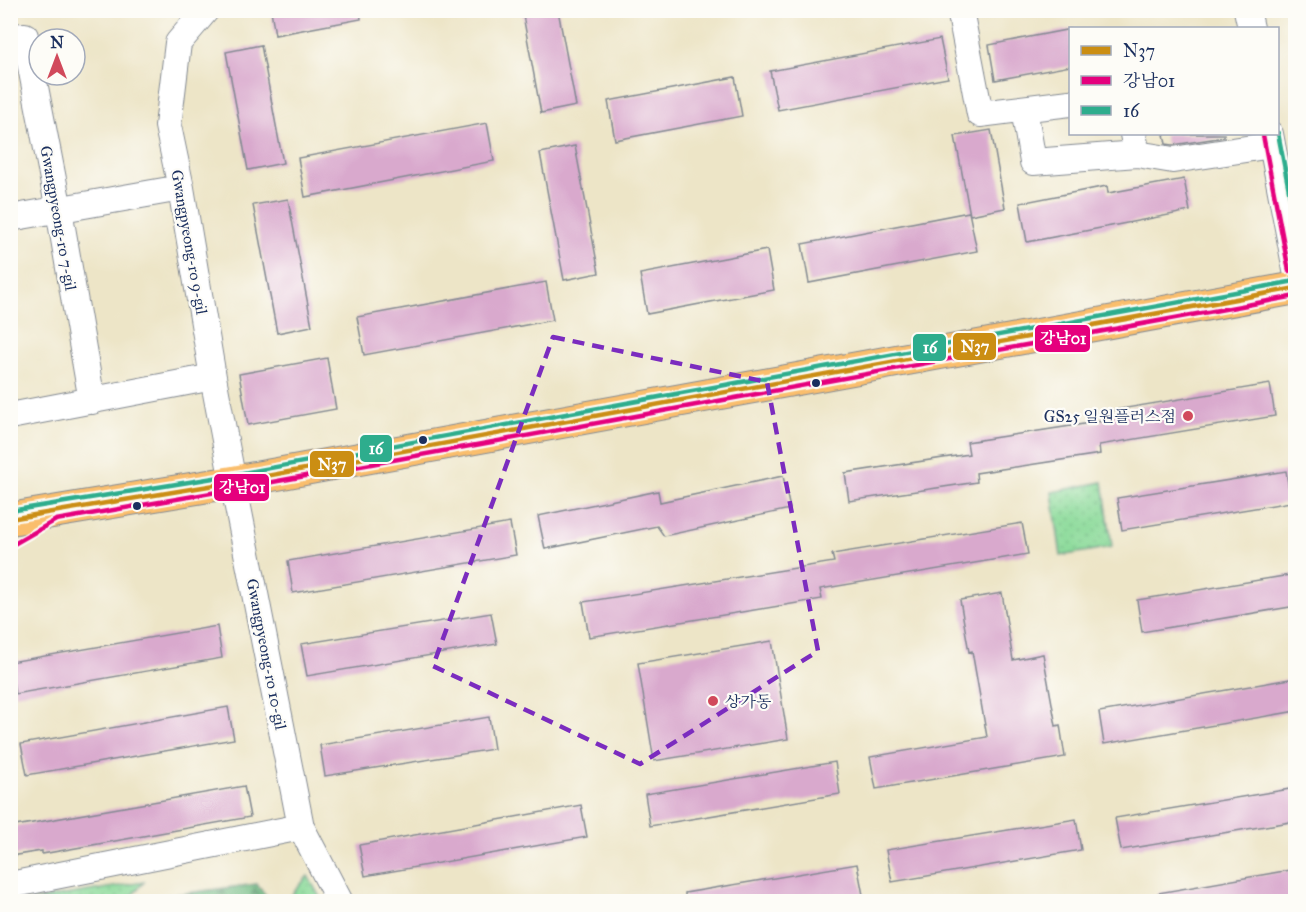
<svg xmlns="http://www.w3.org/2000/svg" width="1306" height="912" viewBox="0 0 1306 912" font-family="'IM FELL Great Primer','Noto Serif KR',serif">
	<defs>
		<pattern id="forest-firs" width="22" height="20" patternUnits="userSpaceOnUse" patternTransform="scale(1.5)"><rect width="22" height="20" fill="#6fba81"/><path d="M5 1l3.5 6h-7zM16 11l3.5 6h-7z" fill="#5a986d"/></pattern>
		<pattern id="park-dots" width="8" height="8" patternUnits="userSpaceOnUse" patternTransform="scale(1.5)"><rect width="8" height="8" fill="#8ada99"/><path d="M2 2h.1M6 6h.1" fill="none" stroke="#76bb86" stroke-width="1.8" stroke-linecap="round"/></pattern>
	</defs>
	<rect width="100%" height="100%" fill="#fdfcf7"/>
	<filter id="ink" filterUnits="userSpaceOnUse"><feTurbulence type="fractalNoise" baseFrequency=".0167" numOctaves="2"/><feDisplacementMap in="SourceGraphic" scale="12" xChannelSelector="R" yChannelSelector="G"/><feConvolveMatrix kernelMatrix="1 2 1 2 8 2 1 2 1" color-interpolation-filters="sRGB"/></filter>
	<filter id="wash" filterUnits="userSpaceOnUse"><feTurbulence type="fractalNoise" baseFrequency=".008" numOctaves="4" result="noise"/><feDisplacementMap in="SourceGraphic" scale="24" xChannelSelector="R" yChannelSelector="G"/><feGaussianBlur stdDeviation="1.35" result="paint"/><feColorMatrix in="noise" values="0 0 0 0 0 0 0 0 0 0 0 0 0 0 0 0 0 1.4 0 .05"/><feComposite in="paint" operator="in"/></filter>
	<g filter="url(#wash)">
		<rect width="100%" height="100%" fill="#ede5c7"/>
		<path fill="url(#forest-firs)" stroke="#457470" stroke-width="1.5" d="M 257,884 L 270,901 L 147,901 L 149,898 Z"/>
		<path fill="url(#park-dots)" stroke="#52847c" stroke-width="1.5" d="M 1103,482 L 1112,547 L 1061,556 L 1052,492 Z
			M 308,876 L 322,901 L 289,901 L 288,899 Z
			M 144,882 L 127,901 L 29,901 Z"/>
		<g id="blocks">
			<path fill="#d9a9cd" d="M 271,10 L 360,10 L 361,19 L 275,35 Z
				M 522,10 L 558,10 L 576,106 L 541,113 Z
				M 1071,29 L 1071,66 L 995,80 L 989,45 Z
				M 940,39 L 948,78 L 778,110 L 770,71 Z
				M 261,45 L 283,163 L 248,170 L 226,52 Z
				M 735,77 L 742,116 L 615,140 L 608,101 Z
				M 487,123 L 494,161 L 305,197 L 298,158 Z
				M 991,130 L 1005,208 L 970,215 L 955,136 Z
				M 1164,134 L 1224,134 L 1224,137 L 1173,145 L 1166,144 Z
				M 575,146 L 599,273 L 564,280 L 540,153 Z
				M 1184,179 L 1190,211 L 1027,242 L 1020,203 L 1107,186 L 1108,193 Z
				M 288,199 L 312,326 L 277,333 L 253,205 Z
				M 969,212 L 977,251 L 809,283 L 802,244 Z
				M 767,250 L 774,290 L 647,314 L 640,274 Z
				M 546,282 L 553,320 L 364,355 L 357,317 Z
				M 327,358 L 336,409 L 248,425 L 239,374 Z
				M 1270,384 L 1275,416 L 1099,445 L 1100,454 L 976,473 L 977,482 L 849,501 L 845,473 L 969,454 L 967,442 L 1103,421 L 1102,412 Z
				M 1286,471 L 1291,502 L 1122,530 L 1117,498 Z
				M 783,476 L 790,509 L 664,536 L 657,526 L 545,549 L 538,516 L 658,491 L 660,502 Z
				M 510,523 L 516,555 L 293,593 L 288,561 Z
				M 1022,523 L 1028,554 L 820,589 L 822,599 L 589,637 L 583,602 L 834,562 L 832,554 Z
				M 1296,574 L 1296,606 L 1142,632 L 1137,600 Z
				M 1002,593 L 1013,660 L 1043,654 L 1056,726 L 1060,725 L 1065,757 L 876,789 L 870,757 L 987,737 L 972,651 L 969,652 L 960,600 Z
				M 491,613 L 497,644 L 307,676 L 301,644 Z
				M 217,626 L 222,658 L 15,694 L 10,662 Z
				M 772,641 L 788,739 L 654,761 L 638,663 Z
				M 1296,678 L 1296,711 L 1104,744 L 1099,712 Z
				M 228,707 L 234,739 L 27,775 L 21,744 Z
				M 489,717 L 494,749 L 325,776 L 320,745 Z
				M 835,762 L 840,794 L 650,826 L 645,794 Z
				M 244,786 L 250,817 L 42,854 L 42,851 L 10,856 L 10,827 Z
				M 1296,788 L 1296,821 L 1121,850 L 1115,818 Z
				M 581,805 L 587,837 L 365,876 L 359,845 Z
				M 1076,819 L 1081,850 L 892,882 L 886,850 Z
				M 857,864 L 863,895 L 826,902 L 685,902 L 685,893 Z
				M 1296,869 L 1296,902 L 1159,902 L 1158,893 Z"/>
		</g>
	</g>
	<g filter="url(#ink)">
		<use href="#blocks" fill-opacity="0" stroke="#848a92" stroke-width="1.5"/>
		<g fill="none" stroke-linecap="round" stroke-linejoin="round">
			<g stroke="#848a92" stroke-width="28">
				<path id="minor" d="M 206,10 L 178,43 L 168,126 L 181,188 L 213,377 L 233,482 L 301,827 L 340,902
					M 960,10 L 980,114 L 1070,103
					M 1247,10 L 1251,28
					M 10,37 L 25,36 L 59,210 L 92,401
					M 1024,109 L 1033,162 L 1137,154
					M 1133,134 L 1137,154 L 1173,160 L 1272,145
					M 1270,134 L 1296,270
					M 10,218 L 181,188
					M 10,416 L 213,377
					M 10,885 L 301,827"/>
			</g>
			<g stroke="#848a92" stroke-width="34">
				<path id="major" d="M 10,519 L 233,482 L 1296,288"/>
			</g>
			<use href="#minor" stroke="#fff" stroke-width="26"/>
			<use href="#major" stroke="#fabe6d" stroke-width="32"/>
			<g stroke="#fdfcf7" stroke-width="9">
				<path id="bus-1" d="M 10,519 L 233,482 L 1296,288"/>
			</g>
			<g stroke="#fdfcf7" stroke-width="9">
				<path id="bus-2" d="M 1263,135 L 1289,271
					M 14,544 L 56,520 L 234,489 L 1296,296"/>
			</g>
			<g stroke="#fdfcf7" stroke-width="9">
				<path id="bus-3" d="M 1278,133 L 1296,227
					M 10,511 L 232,475 L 1295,281"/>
			</g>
			<use href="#bus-1" stroke="#cb8e13" stroke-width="4.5"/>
			<use href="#bus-2" stroke="#e5007d" stroke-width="4.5"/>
			<use href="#bus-3" stroke="#2ead8d" stroke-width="4.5"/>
		</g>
	</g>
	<path fill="none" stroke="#7b2cbf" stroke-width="4.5" stroke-dasharray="12 8" stroke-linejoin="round" d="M 553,337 L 767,382 L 818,651 L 640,764 L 433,666 Z"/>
	<g fill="#1b2f5e" stroke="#fdfcf7" stroke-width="2">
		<circle cx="816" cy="383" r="5"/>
		<circle cx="423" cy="440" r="5"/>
		<circle cx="137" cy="506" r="5"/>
	</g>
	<g fill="#d1495b" stroke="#fdfcf7" stroke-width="2">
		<circle cx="1188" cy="416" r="6"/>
		<circle cx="713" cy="701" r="6"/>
	</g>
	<g text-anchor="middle" stroke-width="4.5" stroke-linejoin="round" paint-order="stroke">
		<g font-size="16" fill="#1b2f5e" stroke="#fdfcf7">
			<text transform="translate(59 218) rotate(80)" y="6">Gwangpyeong-ro 7-gil</text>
			<text transform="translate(190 242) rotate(80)" y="6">Gwangpyeong-ro 9-gil</text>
			<text transform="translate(267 654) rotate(79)" y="6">Gwangpyeong-ro 10-gil</text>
		</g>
		<g font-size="16" fill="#1b2f5e" stroke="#fdfcf7" text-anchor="end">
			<text x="1176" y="422">GS25 일원플러스점</text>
			<text x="725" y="707" text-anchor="start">상가동</text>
		</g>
	</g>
	<g stroke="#fdfcf7" stroke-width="2">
		<rect x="1034" y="324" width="57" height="29" rx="6" fill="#e5007d"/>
		<rect x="952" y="332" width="45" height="29" rx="6" fill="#cb8e13"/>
		<rect x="912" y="333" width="35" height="29" rx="6" fill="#2ead8d"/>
		<rect x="359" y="434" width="34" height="29" rx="6" fill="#2ead8d"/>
		<rect x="309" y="450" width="46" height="28" rx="6" fill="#cb8e13"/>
		<rect x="213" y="473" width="57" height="29" rx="6" fill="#e5007d"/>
	</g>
	<g font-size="16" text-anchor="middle" font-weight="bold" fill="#fff">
		<text x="1063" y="344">강남01</text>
		<text x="975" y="352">N37</text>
		<text x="930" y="353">16</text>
		<text x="376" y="454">16</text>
		<text x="332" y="470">N37</text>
		<text x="242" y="493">강남01</text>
	</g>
	<rect width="1306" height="912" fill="none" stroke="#fdfcf7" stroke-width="36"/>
	<rect x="1069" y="27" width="210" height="108" fill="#fdfcf7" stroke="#a3aaba" stroke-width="1.5"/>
	<rect x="1081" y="46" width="30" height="9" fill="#cb8e13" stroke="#a3aaba" stroke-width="1.5"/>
	<text x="1123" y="57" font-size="18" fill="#1b2f5e">N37</text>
	<rect x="1081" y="76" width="30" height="9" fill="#e5007d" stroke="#a3aaba" stroke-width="1.5"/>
	<text x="1123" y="87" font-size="18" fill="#1b2f5e">강남01</text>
	<rect x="1081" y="106" width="30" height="9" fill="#2ead8d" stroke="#a3aaba" stroke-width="1.5"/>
	<text x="1123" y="117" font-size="18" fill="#1b2f5e">16</text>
	<g transform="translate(57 57)"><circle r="28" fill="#fdfcf7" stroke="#a3aaba" stroke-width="1.5"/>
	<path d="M0-4.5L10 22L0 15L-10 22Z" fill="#d1495b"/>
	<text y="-9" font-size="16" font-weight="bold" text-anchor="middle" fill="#1b2f5e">N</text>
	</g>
</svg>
